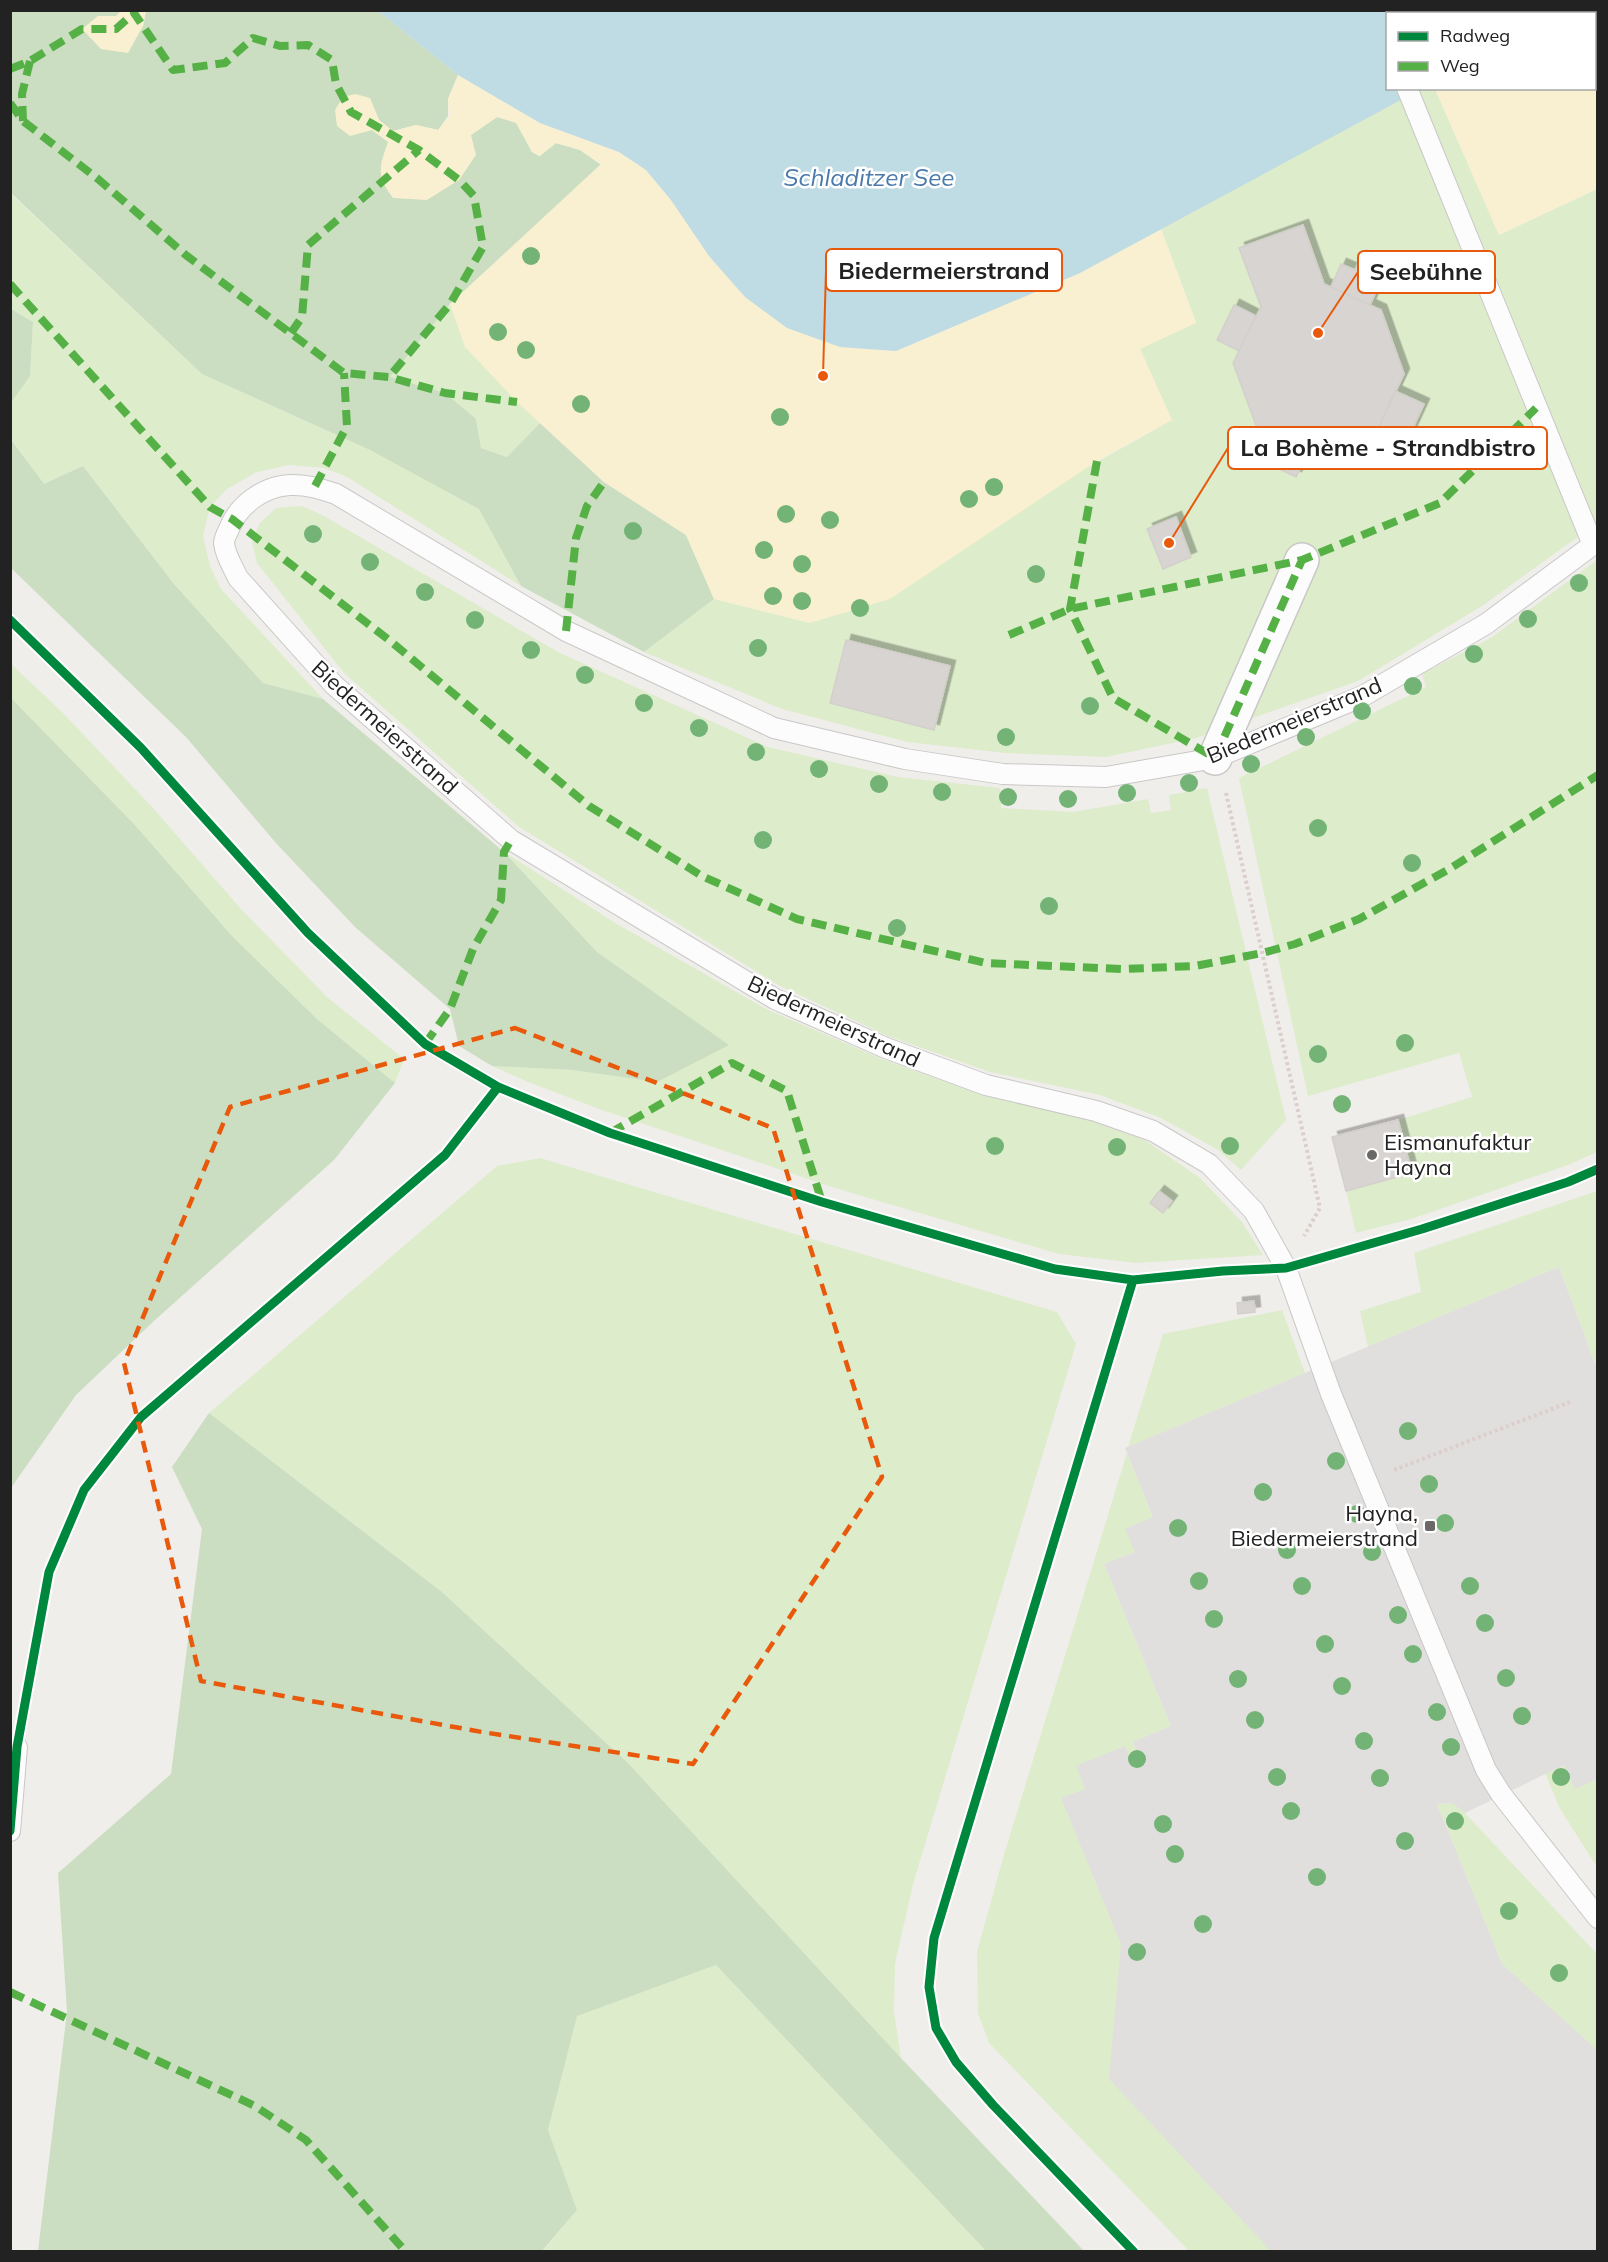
<svg xmlns="http://www.w3.org/2000/svg" width="1608" height="2262" viewBox="0 0 1608 2262" font-family="Mulish,sans-serif">
	<defs>
		<filter id="shadow"><feDropShadow dx="5.5" dy="-5.5" stdDeviation="0" flood-color="#0004"/></filter>
	</defs>
	<rect width="100%" height="100%" fill="#f0eeeb"/>
	<path fill="#ddeccb" d="M 1419,89 L 1435,89 L 1499,235 L 1597,189 L 1597,520 L 1579,536 L 1482,606 L 1358,681 L 1196,738 L 1106,757 L 1005,753 L 907,742 L 782,709 L 644,652 L 714,599 L 810,623 L 1172,420 L 1140,349 L 1196,322 L 1161,229 Z
		M 10,193 L 202,374 L 370,450 L 480,509 L 521,586 L 347,477 L 324,468 L 289,465 L 257,472 L 227,489 L 210,507 L 203,536 L 210,566 L 221,589 L 323,699 L 263,683 L 174,584 L 83,466 L 44,485 L 11,438 L 11,403 L 30,376 L 33,322 L 11,309 Z
		M 450,304 L 465,347 L 540,423 L 507,457 L 481,448 L 476,419 L 389,377 Z
		M 302,506 L 324,516 L 558,652 L 768,747 L 898,777 L 1000,788 L 1001,808 L 1073,812 L 1148,799 L 1151,813 L 1171,810 L 1169,795 L 1207,788 L 1286,1120 L 1241,1170 L 1218,1150 L 1161,1118 L 1100,1095 L 990,1072 L 888,1036 L 780,986 L 519,827 L 344,673 L 257,563 L 252,543 L 259,524 L 276,508 Z
		M 1597,560 L 1597,1152 L 1568,1165 L 1411,1219 L 1356,1233 L 1346,1191 L 1411,1173 L 1398,1120 L 1472,1097 L 1459,1053 L 1308,1096 L 1239,778 L 1426,687 L 1422,674 L 1492,637 Z
		M 10,663 L 62,712 L 153,808 L 241,909 L 327,997 L 404,1059 L 395,1083 L 317,1019 L 233,937 L 134,824 L 11,698 Z
		M 504,852 L 617,924 L 766,1009 L 882,1059 L 982,1095 L 1096,1121 L 1146,1141 L 1199,1177 L 1242,1222 L 1263,1255 L 1136,1263 L 1059,1254 L 835,1188 L 602,1110 L 528,1082 L 492,1066 L 573,1070 L 728,1045 L 597,952 Z
		M 540,1158 L 1057,1312 L 1076,1344 L 913,1884 L 895,1964 L 894,2011 L 901,2058 L 628,1763 L 442,1592 L 209,1413 L 497,1166 Z
		M 1597,1191 L 1597,1369 L 1559,1267 L 1368,1347 L 1360,1311 L 1421,1292 L 1414,1253 Z
		M 1282,1310 L 1305,1373 L 1128,1447 L 1163,1334 Z
		M 1127,1453 L 1153,1517 L 1135,1552 L 1104,1564 L 1171,1726 L 1133,1742 L 1142,1765 L 1134,1768 L 1077,1766 L 1086,1789 L 1502,1964 L 1437,1804 L 1453,1803 L 1465,1813 L 1597,1954 L 1597,2251 L 1189,2251 L 989,2043 L 978,2013 L 977,1952 L 1003,1858 Z
		M 1564,1764 L 1575,1788 L 1597,1779 L 1597,1867 L 1559,1807 L 1545,1773 Z
		M 716,1965 L 986,2251 L 542,2252 L 577,2210 L 548,2130 L 577,2015 Z"/>
	<path fill="#cbdec1" d="M 10,11 L 121,11 L 116,16 L 97,16 L 143,26 L 146,11 L 378,11 L 458,75 L 448,99 L 448,116 L 438,130 L 416,125 L 393,131 L 379,120 L 370,99 L 372,130 L 389,142 L 381,163 L 471,135 L 497,117 L 516,122 L 532,152 L 539,156 L 556,143 L 580,150 L 601,165 L 450,304 L 390,377 L 445,393 L 476,419 L 481,448 L 507,457 L 540,423 L 604,482 L 686,535 L 714,599 L 644,652 L 521,586 L 479,509 L 370,450 L 202,374 L 11,193 Z
		M 11,309 L 33,322 L 30,376 L 11,403 Z
		M 10,438 L 44,484 L 83,466 L 174,584 L 263,683 L 323,699 L 504,852 L 597,952 L 729,1045 L 657,1082 L 573,1070 L 492,1066 L 459,1046 L 450,1009 L 355,927 L 275,842 L 186,737 L 11,568 Z
		M 11,698 L 134,824 L 233,937 L 317,1019 L 395,1083 L 334,1160 L 155,1320 L 76,1395 L 11,1488 Z
		M 209,1413 L 442,1592 L 628,1763 L 901,2058 L 1084,2251 L 986,2251 L 716,1965 L 577,2016 L 548,2130 L 577,2210 L 542,2251 L 38,2251 L 67,2012 L 58,1873 L 171,1774 L 202,1529 L 172,1467 Z"/>
	<path fill="#f8f0d0" d="M 1527,10 L 1597,11 L 1597,189 L 1499,235 L 1435,89 L 1594,88 L 1594,14 L 1523,13 Z
		M 121,11 L 146,11 L 143,26 L 128,53 L 101,49 L 82,29 L 98,16 L 116,16 Z
		M 458,75 L 540,123 L 619,152 L 646,170 L 671,200 L 709,256 L 745,297 L 840,347 L 896,351 L 1080,273 L 1161,229 L 1196,323 L 1140,349 L 1172,420 L 1097,461 L 890,599 L 810,623 L 714,599 L 686,535 L 604,482 L 517,402 L 465,347 L 450,304 L 601,164 L 580,150 L 556,143 L 540,156 L 532,152 L 516,123 L 497,117 L 471,135 L 476,155 L 459,180 L 427,200 L 393,198 C 376,175 379,168 388,142 L 372,130 L 350,136 L 337,126 L 335,110 L 343,97 L 355,94 L 370,98 L 379,120 L 393,131 L 416,125 L 438,130 L 449,117 L 448,99 Z"/>
	<path fill="#e0dfde" d="M 1559,1267 L 1597,1369 L 1597,1779 L 1575,1789 L 1564,1765 L 1465,1813 L 1452,1803 L 1437,1804 L 1502,1964 L 1597,2050 L 1597,2251 L 1271,2251 L 1109,2079 L 1121,1944 L 1061,1798 L 1085,1789 L 1076,1766 L 1125,1746 L 1134,1768 L 1142,1765 L 1133,1742 L 1171,1726 L 1104,1564 L 1135,1552 L 1125,1529 L 1153,1517 L 1125,1448 Z"/>
	<path fill="#bfdbe3" d="M 378,11 L 1527,11 L 1523,14 L 1388,14 L 1388,88 L 1419,89 L 1410,95 L 1080,273 L 896,351 L 840,347 L 787,328 L 745,297 L 709,256 L 671,200 L 646,170 L 619,152 L 540,123 L 458,75 Z"/>
	<path fill="#d7d4d2" stroke="#d3d0cc" stroke-width="1.5" filter="url(#shadow)" d="M 1303,225 L 1324,284 L 1381,310 L 1404,374 L 1377,431 L 1315,455 L 1257,428 L 1233,363 L 1261,307 L 1239,248 Z
		M 1361,256 L 1382,265 L 1375,281 L 1380,282 L 1370,305 L 1331,287 L 1341,264 L 1355,270 Z
		M 1234,305 L 1256,316 L 1239,351 L 1217,340 Z
		M 1395,391 L 1424,404 L 1407,441 L 1378,428 Z
		M 1272,435 L 1308,452 L 1296,477 L 1260,460 Z
		M 1176,517 L 1191,557 L 1163,569 L 1147,529 Z
		M 846,640 L 950,666 L 934,730 L 830,703 Z
		M 1398,1120 L 1412,1173 L 1346,1191 L 1332,1137 Z
		M 1159,1191 L 1172,1201 L 1163,1213 L 1150,1203 Z
		M 1254,1301 L 1255,1312 L 1238,1314 L 1237,1303 Z"/>
	<g fill="none" stroke-linecap="round" stroke-linejoin="round">
		<g stroke="#c9c8c7" stroke-width="22">
			<path id="lane" d="M 1407,88 L 1593,545
				M 1598,541 L 1486,624 L 1363,696 L 1215,758 L 1106,777 L 1003,774 L 905,759 L 774,728 L 566,631 L 336,494 C 321,489 306,484 290,485 C 264,486 238,505 229,529 C 227,533 224,539 224,543 C 225,555 233,567 238,578 L 334,685 L 511,840 L 775,999 L 886,1048 L 986,1085 L 1096,1111 L 1153,1131 L 1209,1164 L 1254,1211 L 1286,1268 L 1331,1394 L 1486,1770 L 1501,1794 L 1598,1918
				M 10,1831 L 17,1747"/>
		</g>
		<g stroke="#c9c8c7" stroke-width="36">
			<path id="street" d="M 1215,758 L 1302,560"/>
		</g>
		<path stroke="#dccecd" stroke-width="4" stroke-dasharray="3 3" stroke-linecap="butt" d="M 1226,793 L 1320,1208 L 1304,1236
			M 1394,1470 L 1570,1402"/>
		<use href="#lane" stroke="#fdfcfc" stroke-width="20"/>
		<use href="#street" stroke="#fdfcfc" stroke-width="33"/>
		<path stroke="#55b145" stroke-width="8" stroke-dasharray="15 8" stroke-linecap="butt" d="M 135,10 L 134,13 L 173,70 L 225,63 L 253,38 L 280,46 L 308,45 L 332,60 L 336,84 L 351,112 L 419,150 L 459,180 L 474,196 L 483,247 L 450,304 L 389,377
			M 10,69 L 30,61 L 82,29 L 116,29 L 134,13
			M 10,103 L 23,121 L 98,179 L 187,256 L 344,373 L 389,377 L 445,393 L 517,402
			M 23,121 L 22,94 L 30,61
			M 10,284 L 210,507 L 232,519 L 389,640 L 589,806 L 702,876 L 797,919 L 986,963 L 1123,969 L 1195,966 L 1262,953 L 1295,944 L 1359,919 L 1451,868 L 1598,775
			M 291,333 L 302,317 L 308,245 L 419,150
			M 1097,461 L 1070,609 L 1113,698 L 1215,758 L 1302,560
			M 315,486 L 347,426 L 344,373
			M 566,631 L 576,538 L 587,506 L 604,482
			M 1009,635 L 1070,609 L 1302,560 L 1440,503 L 1536,408
			M 425,1044 L 450,1009 L 473,949 L 501,900 L 504,852 L 511,840
			M 610,1133 L 732,1063 L 787,1091 L 822,1202
			M 10,1992 L 255,2106 L 306,2140 L 406,2252"/>
		<g stroke="#fff" stroke-width="13">
			<path id="cycleway" d="M 10,620 L 141,748 L 308,933 L 425,1044 L 498,1087 L 610,1133 L 822,1202 L 1055,1269 L 1133,1280 L 1223,1271 L 1286,1268 L 1422,1229 L 1568,1182 L 1598,1169
				M 1133,1280 L 934,1938 L 929,1987 L 936,2028 L 956,2062 L 993,2105 L 1134,2252
				M 10,1831 L 17,1747 L 49,1572 L 84,1490 L 141,1417 L 445,1155 L 498,1087"/>
		</g>
		<use href="#cycleway" stroke="#00873e" stroke-width="9"/>
	</g>
	<g fill="#73b476">
		<circle cx="531" cy="256" r="9"/>
		<circle cx="498" cy="332" r="9"/>
		<circle cx="526" cy="350" r="9"/>
		<circle cx="581" cy="404" r="9"/>
		<circle cx="780" cy="417" r="9"/>
		<circle cx="994" cy="487" r="9"/>
		<circle cx="969" cy="499" r="9"/>
		<circle cx="786" cy="514" r="9"/>
		<circle cx="830" cy="520" r="9"/>
		<circle cx="633" cy="531" r="9"/>
		<circle cx="313" cy="534" r="9"/>
		<circle cx="764" cy="550" r="9"/>
		<circle cx="370" cy="562" r="9"/>
		<circle cx="802" cy="564" r="9"/>
		<circle cx="1036" cy="574" r="9"/>
		<circle cx="1579" cy="583" r="9"/>
		<circle cx="425" cy="592" r="9"/>
		<circle cx="773" cy="596" r="9"/>
		<circle cx="802" cy="601" r="9"/>
		<circle cx="860" cy="608" r="9"/>
		<circle cx="1528" cy="619" r="9"/>
		<circle cx="475" cy="620" r="9"/>
		<circle cx="758" cy="648" r="9"/>
		<circle cx="531" cy="650" r="9"/>
		<circle cx="1474" cy="654" r="9"/>
		<circle cx="585" cy="675" r="9"/>
		<circle cx="1413" cy="686" r="9"/>
		<circle cx="644" cy="703" r="9"/>
		<circle cx="1090" cy="706" r="9"/>
		<circle cx="1362" cy="711" r="9"/>
		<circle cx="699" cy="728" r="9"/>
		<circle cx="1006" cy="737" r="9"/>
		<circle cx="1306" cy="737" r="9"/>
		<circle cx="756" cy="752" r="9"/>
		<circle cx="1251" cy="764" r="9"/>
		<circle cx="819" cy="769" r="9"/>
		<circle cx="1189" cy="783" r="9"/>
		<circle cx="879" cy="784" r="9"/>
		<circle cx="942" cy="792" r="9"/>
		<circle cx="1127" cy="793" r="9"/>
		<circle cx="1008" cy="797" r="9"/>
		<circle cx="1068" cy="799" r="9"/>
		<circle cx="1318" cy="828" r="9"/>
		<circle cx="763" cy="840" r="9"/>
		<circle cx="1412" cy="863" r="9"/>
		<circle cx="1049" cy="906" r="9"/>
		<circle cx="897" cy="928" r="9"/>
		<circle cx="1405" cy="1043" r="9"/>
		<circle cx="1318" cy="1054" r="9"/>
		<circle cx="1342" cy="1104" r="9"/>
		<circle cx="995" cy="1146" r="9"/>
		<circle cx="1230" cy="1146" r="9"/>
		<circle cx="1117" cy="1147" r="9"/>
		<circle cx="1408" cy="1431" r="9"/>
		<circle cx="1336" cy="1461" r="9"/>
		<circle cx="1429" cy="1484" r="9"/>
		<circle cx="1263" cy="1492" r="9"/>
		<circle cx="1357" cy="1514" r="9"/>
		<circle cx="1445" cy="1523" r="9"/>
		<circle cx="1178" cy="1528" r="9"/>
		<circle cx="1287" cy="1550" r="9"/>
		<circle cx="1372" cy="1552" r="9"/>
		<circle cx="1199" cy="1581" r="9"/>
		<circle cx="1302" cy="1586" r="9"/>
		<circle cx="1470" cy="1586" r="9"/>
		<circle cx="1398" cy="1615" r="9"/>
		<circle cx="1214" cy="1619" r="9"/>
		<circle cx="1485" cy="1623" r="9"/>
		<circle cx="1325" cy="1644" r="9"/>
		<circle cx="1413" cy="1654" r="9"/>
		<circle cx="1506" cy="1678" r="9"/>
		<circle cx="1238" cy="1679" r="9"/>
		<circle cx="1342" cy="1686" r="9"/>
		<circle cx="1437" cy="1712" r="9"/>
		<circle cx="1522" cy="1716" r="9"/>
		<circle cx="1255" cy="1720" r="9"/>
		<circle cx="1364" cy="1741" r="9"/>
		<circle cx="1451" cy="1747" r="9"/>
		<circle cx="1137" cy="1759" r="9"/>
		<circle cx="1277" cy="1777" r="9"/>
		<circle cx="1561" cy="1777" r="9"/>
		<circle cx="1380" cy="1778" r="9"/>
		<circle cx="1291" cy="1811" r="9"/>
		<circle cx="1455" cy="1821" r="9"/>
		<circle cx="1163" cy="1824" r="9"/>
		<circle cx="1405" cy="1841" r="9"/>
		<circle cx="1175" cy="1854" r="9"/>
		<circle cx="1317" cy="1877" r="9"/>
		<circle cx="1509" cy="1911" r="9"/>
		<circle cx="1203" cy="1924" r="9"/>
		<circle cx="1137" cy="1952" r="9"/>
		<circle cx="1559" cy="1973" r="9"/>
	</g>
	<path fill="none" stroke="#e8590c" stroke-width="4.5" stroke-dasharray="12 8" stroke-linejoin="round" d="M 515,1028 L 773,1128 L 882,1477 L 693,1764 L 482,1732 L 201,1681 L 124,1363 L 230,1107 Z"/>
	<g fill="#6a6968" stroke="#fff" stroke-width="2">
		<circle cx="1372" cy="1155" r="6"/>
		<rect x="1424" y="1520" width="12" height="12" rx="3"/>
	</g>
	<g text-anchor="middle" stroke-width="5" stroke-linejoin="round" paint-order="stroke">
		<g font-size="22" fill="#222" stroke="#fff">
			<text transform="translate(1294 720) rotate(-23)" y="8">Biedermeierstrand</text>
			<text transform="translate(385 727) rotate(42)" y="8">Biedermeierstrand</text>
			<text transform="translate(834 1021) rotate(25)" y="8">Biedermeierstrand</text>
		</g>
		<g font-size="22" fill="#222" stroke="#fff" text-anchor="start">
			<text x="1384" y="1150">Eismanufaktur<tspan x="1384" dy="25">Hayna</tspan></text>
			<text x="1418" y="1521" text-anchor="end">Hayna,<tspan x="1418" dy="25">Biedermeierstrand</tspan></text>
		</g>
		<g font-size="24" font-style="italic" fill="#4a7aab" stroke="#fff">
			<text x="869" y="186">Schladitzer See</text>
		</g>
	</g>
	<path fill="none" stroke="#e8590c" stroke-width="2" d="M823 376L826 270M1318 333L1358 272M1169 543L1228 448"/>
	<g fill="#e8590c" stroke="#fff" stroke-width="2">
		<circle cx="823" cy="376" r="6"/>
		<circle cx="1318" cy="333" r="6"/>
		<circle cx="1169" cy="543" r="6"/>
	</g>
	<g fill="#fff" stroke="#e8590c" stroke-width="2">
		<rect x="826" y="249" width="236" height="42" rx="6"/>
		<rect x="1358" y="251" width="137" height="42" rx="6"/>
		<rect x="1228" y="427" width="319" height="42" rx="6"/>
	</g>
	<g font-size="24" text-anchor="middle" font-weight="bold" fill="#222">
		<text x="944" y="279">Biedermeierstrand</text>
		<text x="1426" y="280">Seebühne</text>
		<text x="1388" y="456">La Bohème - Strandbistro</text>
	</g>
	<rect width="1608" height="2262" fill="none" stroke="#222222" stroke-width="24"/>
	<rect x="1386" y="12" width="210" height="78" fill="#ffffff" stroke="#a7a7a7" stroke-width="1.5"/>
	<rect x="1398" y="32" width="30" height="9" fill="#00873e" stroke="#a7a7a7" stroke-width="1.5"/>
	<text x="1440" y="42" font-size="18" fill="#222222">Radweg</text>
	<rect x="1398" y="62" width="30" height="9" fill="#55b145" stroke="#a7a7a7" stroke-width="1.5"/>
	<text x="1440" y="72" font-size="18" fill="#222222">Weg</text>
</svg>
